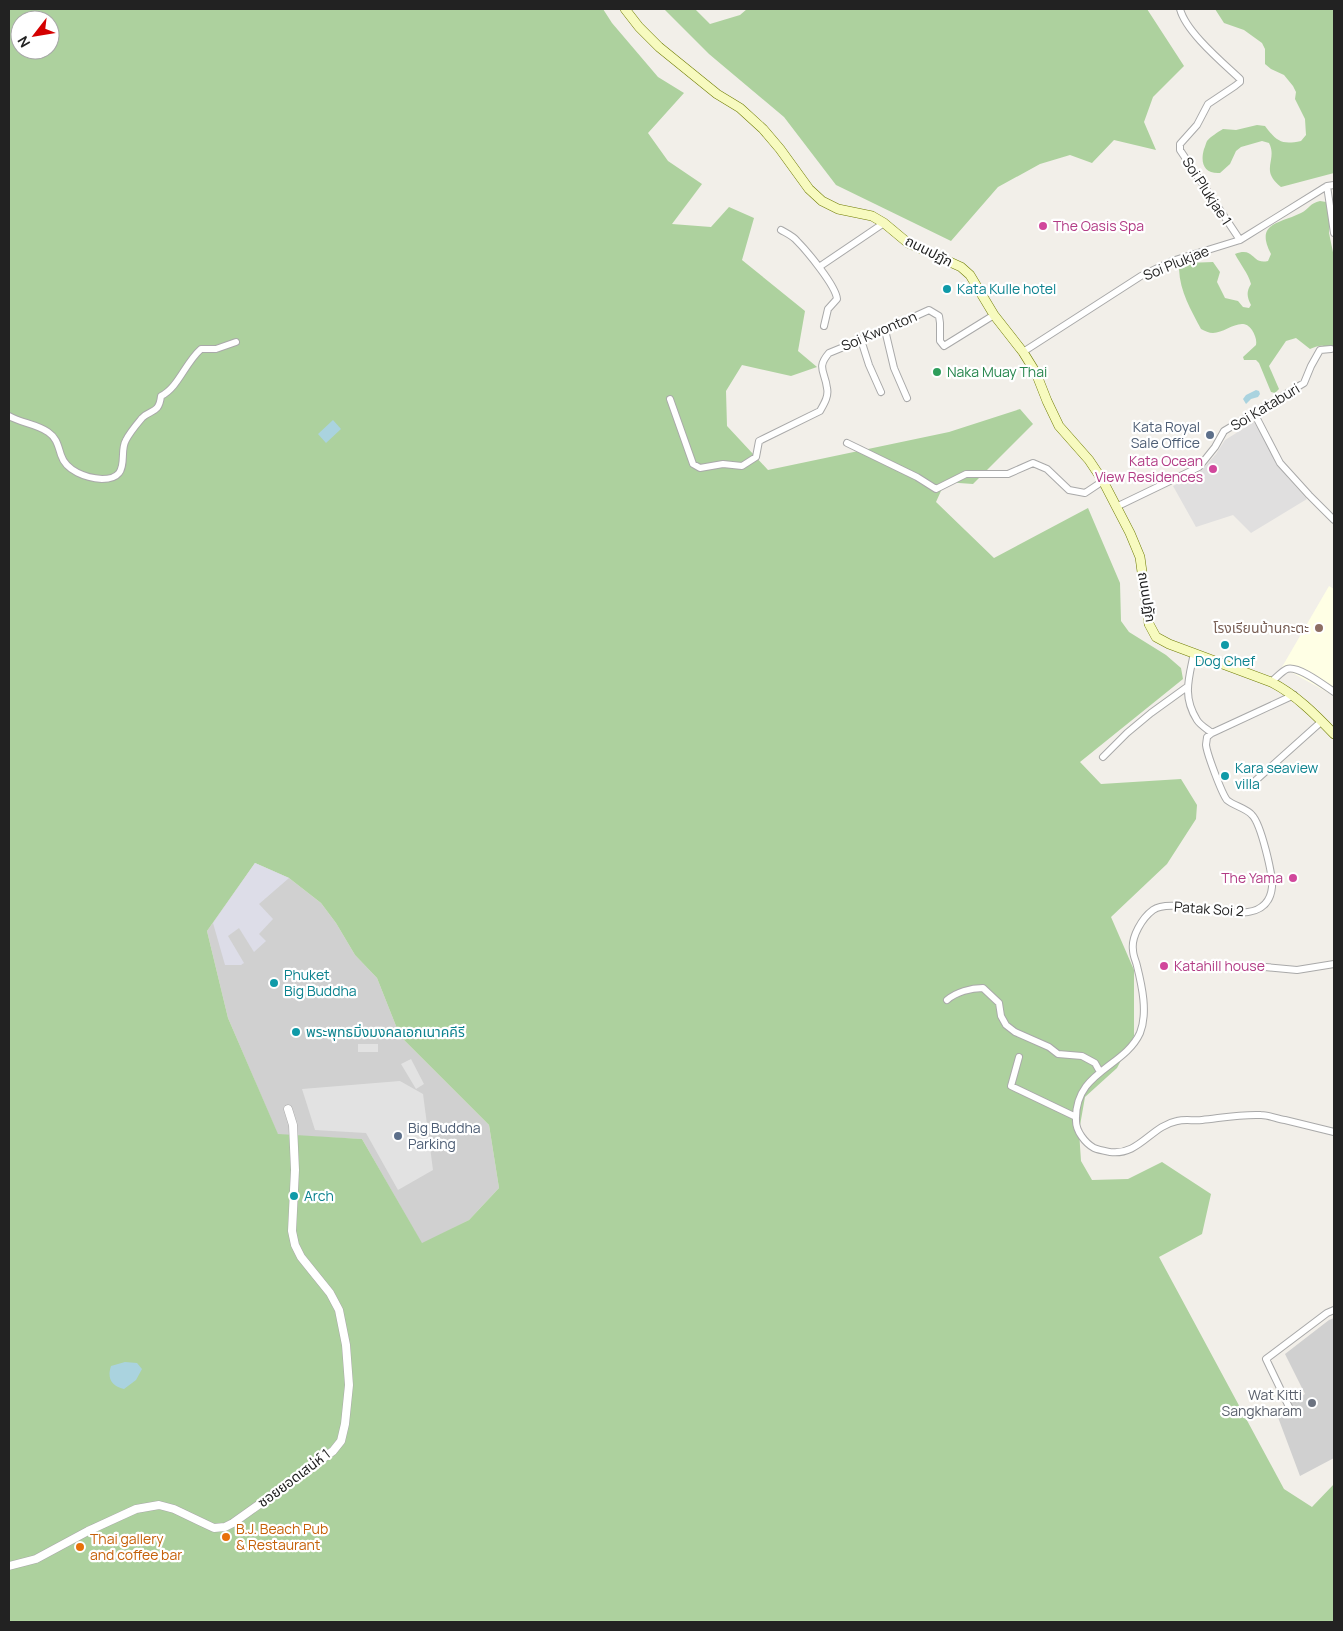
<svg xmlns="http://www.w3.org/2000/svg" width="1343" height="1631" viewBox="0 0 1343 1631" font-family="Manrope,'Noto Sans Thai',sans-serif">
	<rect width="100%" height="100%" fill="#f2efe9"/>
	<path fill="#e0dfdf" d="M 1254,422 L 1288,478 L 1307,499 L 1251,533 L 1233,515 L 1196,527 L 1173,486 L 1201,471 L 1216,454 L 1225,440 Z"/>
	<path fill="#ffffe5" d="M 1329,586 L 1334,589 L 1334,696 L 1282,667 Z"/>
	<path fill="#d0d0d0" d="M 255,863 L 289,878 L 321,903 L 336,923 L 355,955 L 377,978 L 400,1036 L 489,1125 L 499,1188 L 469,1220 L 422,1244 L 362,1139 L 278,1135 L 228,1018 L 207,931 Z
		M 1334,1318 L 1334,1458 L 1300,1476 L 1276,1412 L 1305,1394 L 1285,1354 L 1329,1320 Z"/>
	<path fill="#add19e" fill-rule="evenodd" d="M 9,9 L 603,9 L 612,23 L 658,77 L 684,93 L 648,133 L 668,161 L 702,184 L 672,224 L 711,227 L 729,207 L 754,218 L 742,260 L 805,311 L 798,351 L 817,367 L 791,376 L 742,365 L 726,391 L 727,426 L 768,470 L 949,432 L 1020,409 L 1033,424 L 973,484 L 945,482 L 936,502 L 994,558 L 1088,508 L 1120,583 L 1121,621 L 1129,632 L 1166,655 L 1181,668 L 1183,679 L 1080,762 L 1101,784 L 1181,779 L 1197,805 L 1196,819 L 1167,864 L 1111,917 L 1134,970 L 1134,1036 L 1117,1068 L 1085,1097 L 1079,1131 L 1081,1161 L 1092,1180 L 1128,1179 L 1162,1162 L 1211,1194 L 1202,1234 L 1159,1257 L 1284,1489 L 1312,1507 L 1334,1484 L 1334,1622 L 9,1622 ZM 20,20 L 50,20 L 50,50 L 20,50 ZM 255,863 L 289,878 L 321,903 L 336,923 L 355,955 L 377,978 L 400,1036 L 489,1125 L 499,1188 L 469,1220 L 422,1243 L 362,1139 L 278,1134 L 228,1018 L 207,931 Z
		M 664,9 L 695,9 L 710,24 L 740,15 L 747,9 L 1147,9 L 1184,66 L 1153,97 L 1144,122 L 1156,150 L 1114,140 L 1092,163 L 1070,155 L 1040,164 L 998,187 L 951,241 L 836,185 L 784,117 L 709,54 Z
		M 1215,9 L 1334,9 L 1334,173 L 1281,187 C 1259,170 1278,160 1269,143 L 1262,141 L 1241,147 L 1236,151 L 1230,164 L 1220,173 C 1204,174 1200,163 1204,149 C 1205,147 1206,143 1207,141 C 1210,137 1218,132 1223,129 L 1236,130 L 1257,125 L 1265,126 C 1277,142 1282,145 1301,141 L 1306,135 L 1305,119 L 1295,99 L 1296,92 L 1293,86 L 1284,75 L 1271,69 L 1265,64 L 1265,49 L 1262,43 L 1244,30 L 1224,23 Z
		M 1320,201 L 1326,202 L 1330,220 L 1329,233 L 1334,257 L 1334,333 L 1333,337 L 1334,339 L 1334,353 C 1326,344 1320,344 1310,349 L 1296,338 L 1286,341 L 1269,366 L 1279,389 L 1275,393 L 1271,392 L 1259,363 L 1256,360 L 1244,360 L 1243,357 L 1256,345 C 1257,340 1255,335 1252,330 C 1242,315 1226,333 1213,333 C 1209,333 1205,331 1201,329 C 1191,310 1180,292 1179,269 L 1187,263 L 1213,262 L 1220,272 L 1217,282 L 1225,298 L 1238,301 L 1243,307 L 1249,308 L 1251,305 C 1247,297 1246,292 1251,284 C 1248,273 1240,264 1235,254 C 1255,246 1251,265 1268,261 L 1271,254 C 1255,223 1278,224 1301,213 C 1309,209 1310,203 1320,201 Z"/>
	<path fill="#e2e2e2" d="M 358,1044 L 378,1044 L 378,1052 L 358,1052 Z
		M 411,1059 L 424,1084 L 416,1089 L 401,1064 Z
		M 400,1081 L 423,1094 L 433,1170 L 398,1190 L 366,1133 L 315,1130 L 302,1089 Z"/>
	<path fill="#dddde8" d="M 255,863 L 289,878 L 259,904 L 273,919 L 259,934 L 266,941 L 254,952 L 239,928 L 228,936 L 244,963 L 241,965 L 225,965 L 213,923 Z"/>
	<path fill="#aad3df" d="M 1256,390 L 1259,391 L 1260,394 L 1258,397 L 1251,399 L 1246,404 L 1243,399 L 1246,395 Z
		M 333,420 L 341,429 L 326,443 L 318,434 Z
		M 125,1362 L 137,1363 L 142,1369 L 136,1380 L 124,1389 C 111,1386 107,1378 111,1366 Z"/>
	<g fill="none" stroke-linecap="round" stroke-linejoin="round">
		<g stroke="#a9a9a9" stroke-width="8">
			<path id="minor" d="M 1180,9 C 1186,32 1222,62 1240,79 L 1240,82 L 1235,86 L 1208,104 L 1197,125 L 1180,144 L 1180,150 L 1240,240
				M 1327,186 L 1334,233
				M 781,230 C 786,233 793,236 797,241 C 807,251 836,286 837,299 L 828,309 L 824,326
				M 819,267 L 884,223
				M 885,330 L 894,368 L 907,398
				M 861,340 L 869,365 L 881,392
				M 1023,352 L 1141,276 L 1172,261 L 1240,240 L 1327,186 L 1334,185
				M 670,399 L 693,464 L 700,468 L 723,464 L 742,466 L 756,457 L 759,441 L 820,411 C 824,404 829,396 827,388 C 825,371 816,368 829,353 L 885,330 L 929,310 L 939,316 L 940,323 L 940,341 L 944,346 L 994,315
				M 1254,413 L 1280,463 L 1309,495 L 1334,520
				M 9,416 C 21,423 37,424 48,432 C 57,438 58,446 61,455 C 66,471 86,478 102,479 C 108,479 115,478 119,473 C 126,464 120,450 126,440 C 130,432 137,424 142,418 C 151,409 159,414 161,396 C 178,388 185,363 201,349 L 216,349 L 236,342
				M 847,443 L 917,477 L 936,489 L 966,474 L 1008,474 L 1033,463 L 1047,469 L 1069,490 L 1085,493 L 1103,481
				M 1116,507 L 1199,467 L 1215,447 L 1224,431 L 1304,383 L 1311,366 L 1320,350 L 1331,349
				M 1194,653 C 1189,678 1182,696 1197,720 C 1200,725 1207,729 1212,733
				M 1271,682 C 1276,678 1282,671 1287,669 C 1298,665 1325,686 1334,692
				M 1294,695 L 1212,733 L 1207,737 C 1207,738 1206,744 1206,745 C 1207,754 1222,794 1227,800 C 1234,806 1246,808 1252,815 C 1261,824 1273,875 1272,887 C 1267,940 1178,892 1153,910 C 1142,918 1131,937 1133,950 C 1133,956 1136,961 1137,966 C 1142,986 1148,1013 1140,1033 C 1124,1068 1074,1071 1076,1121 C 1076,1131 1085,1143 1094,1148 C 1099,1150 1105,1151 1110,1152 C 1139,1156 1151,1126 1177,1121 C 1185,1119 1194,1121 1202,1120 C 1221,1118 1241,1114 1261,1115 C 1269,1115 1277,1119 1285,1120 C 1301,1124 1318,1128 1334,1132
				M 1103,757 L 1127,733 L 1151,713 L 1187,687
				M 1255,781 L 1322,721
				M 1255,966 L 1297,970 L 1334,964
				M 947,1000 C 956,992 971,988 983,988 L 999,1003 L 1001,1016 L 1006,1025 L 1015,1032 L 1049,1047 L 1058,1054 L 1082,1056 L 1095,1063 L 1100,1072
				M 1019,1057 L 1011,1086 L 1076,1117
				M 1290,1409 L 1266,1359 L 1327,1313 L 1334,1310"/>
		</g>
		<g stroke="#a9a9a9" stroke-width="9">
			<path id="tertiary" d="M 9,1566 L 36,1559 L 88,1531 L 136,1509 L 159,1505 L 174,1509 L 214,1528 L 225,1527 L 233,1523 L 306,1471 L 333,1451 L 341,1441 L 345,1424 L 349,1385 L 346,1345 L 339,1310 L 330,1293 L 301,1257 L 295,1245 L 292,1231 L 295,1170 L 293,1125 L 288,1109"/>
		</g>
		<g stroke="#707d05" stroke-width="10">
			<path id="secondary" d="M 625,9 L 639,27 L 659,47 L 717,94 L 740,108 L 763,129 L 780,149 L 809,189 L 822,201 L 838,209 L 872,216 L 884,223 L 908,243 L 961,267 L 970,275 L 994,315 L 1023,352 L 1036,373 L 1047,401 L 1059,426 L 1089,460 L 1103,481 L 1130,533 L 1140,557 L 1149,624 L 1156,637 L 1169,644 L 1271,682 C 1296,695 1315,714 1334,734"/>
		</g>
		<use href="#minor" stroke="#fff" stroke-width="6"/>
		<use href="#tertiary" stroke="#fff" stroke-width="8"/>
		<use href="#secondary" stroke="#f7fabf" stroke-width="9"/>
	</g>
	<g fill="#d1479c" stroke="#fff" stroke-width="2">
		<circle cx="1043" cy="226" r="5"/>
		<circle cx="1213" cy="469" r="5"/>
		<circle cx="1293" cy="878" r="5"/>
		<circle cx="1164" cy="966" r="5"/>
	</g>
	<g fill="#0f9aa8" stroke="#fff" stroke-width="2">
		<circle cx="947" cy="289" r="5"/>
		<circle cx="1225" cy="645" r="5"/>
		<circle cx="1225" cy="776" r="5"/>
		<circle cx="274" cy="983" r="5"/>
		<circle cx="296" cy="1032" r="5"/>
		<circle cx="294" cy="1196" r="5"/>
	</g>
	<circle fill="#2e9e5b" stroke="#fff" stroke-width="2" cx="937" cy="372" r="5"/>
	<g fill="#5c6f8a" stroke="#fff" stroke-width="2">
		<circle cx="1210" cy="435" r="5"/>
		<circle cx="398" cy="1136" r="5"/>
	</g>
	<circle fill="#8d6e63" stroke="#fff" stroke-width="2" cx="1319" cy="628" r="5"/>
	<circle fill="#6b7280" stroke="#fff" stroke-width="2" cx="1312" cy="1403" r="5"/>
	<g fill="#e8710a" stroke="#fff" stroke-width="2">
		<circle cx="226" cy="1537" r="5"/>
		<circle cx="80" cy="1547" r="5"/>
	</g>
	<g text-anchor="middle" stroke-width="4.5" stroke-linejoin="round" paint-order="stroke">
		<g font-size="14" fill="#222" stroke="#fff">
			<text transform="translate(1207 191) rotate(57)" y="5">Soi Plukjae 1</text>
			<text transform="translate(929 251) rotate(27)" y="5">ถนนปฏัก</text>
			<text transform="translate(1176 263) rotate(-22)" y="5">Soi Plukjae</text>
			<text transform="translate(879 331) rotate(-23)" y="5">Soi Kwonton</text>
			<text transform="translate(1265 407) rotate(-31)" y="5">Soi Kataburi</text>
			<text transform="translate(1147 597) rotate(81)" y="5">ถนนปฏัก</text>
			<text transform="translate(1209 909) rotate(4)" y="5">Patak Soi 2</text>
			<text transform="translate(294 1478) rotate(-37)" y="5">ซอยยอดเสน่ห์ 1</text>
		</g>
		<g font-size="14" fill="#b23c85" stroke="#fff" text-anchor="start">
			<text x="1053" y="231">The Oasis Spa</text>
			<text x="1203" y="466" text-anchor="end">Kata Ocean<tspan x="1203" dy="16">View Residences</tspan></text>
			<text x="1283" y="883" text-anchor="end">The Yama</text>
			<text x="1174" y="971">Katahill house</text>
		</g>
		<g font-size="14" fill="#0d838f" stroke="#fff" text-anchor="start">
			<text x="957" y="294">Kata Kulle hotel</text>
			<text x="1225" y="666" text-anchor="middle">Dog Chef</text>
			<text x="1235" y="773">Kara seaview<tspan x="1235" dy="16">villa</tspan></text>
			<text x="284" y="980">Phuket<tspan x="284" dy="16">Big Buddha</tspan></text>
			<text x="306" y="1037">พระพุทธมิ่งมงคลเอกเนาคคีรี</text>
			<text x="304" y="1201">Arch</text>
		</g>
		<g font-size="14" fill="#27864d" stroke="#fff" text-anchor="start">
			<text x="947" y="377">Naka Muay Thai</text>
		</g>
		<g font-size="14" fill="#4e5e75" stroke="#fff" text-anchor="end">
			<text x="1200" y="432">Kata Royal<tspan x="1200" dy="16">Sale Office</tspan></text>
			<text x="408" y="1133" text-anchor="start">Big Buddha<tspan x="408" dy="16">Parking</tspan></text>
		</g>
		<g font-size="14" fill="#785e54" stroke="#fff" text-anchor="end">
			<text x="1309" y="633">โรงเรียนบ้านกะตะ</text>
		</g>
		<g font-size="14" fill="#5b616d" stroke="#fff" text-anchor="end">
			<text x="1302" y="1400">Wat Kitti<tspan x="1302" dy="16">Sangkharam</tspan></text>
		</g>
		<g font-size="14" fill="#c56008" stroke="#fff" text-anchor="start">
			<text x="236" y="1534">B.J. Beach Pub<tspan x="236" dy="16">&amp; Restaurant</tspan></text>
			<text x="90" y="1544">Thai gallery<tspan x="90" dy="16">and coffee bar</tspan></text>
		</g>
	</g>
	<rect width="1343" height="1631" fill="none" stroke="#222222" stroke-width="20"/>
	<g transform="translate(35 35) rotate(239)"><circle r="24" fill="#ffffff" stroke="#a7a7a7"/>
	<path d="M0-4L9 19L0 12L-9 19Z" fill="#d40000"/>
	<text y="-8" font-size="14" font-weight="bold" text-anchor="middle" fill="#222222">N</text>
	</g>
</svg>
